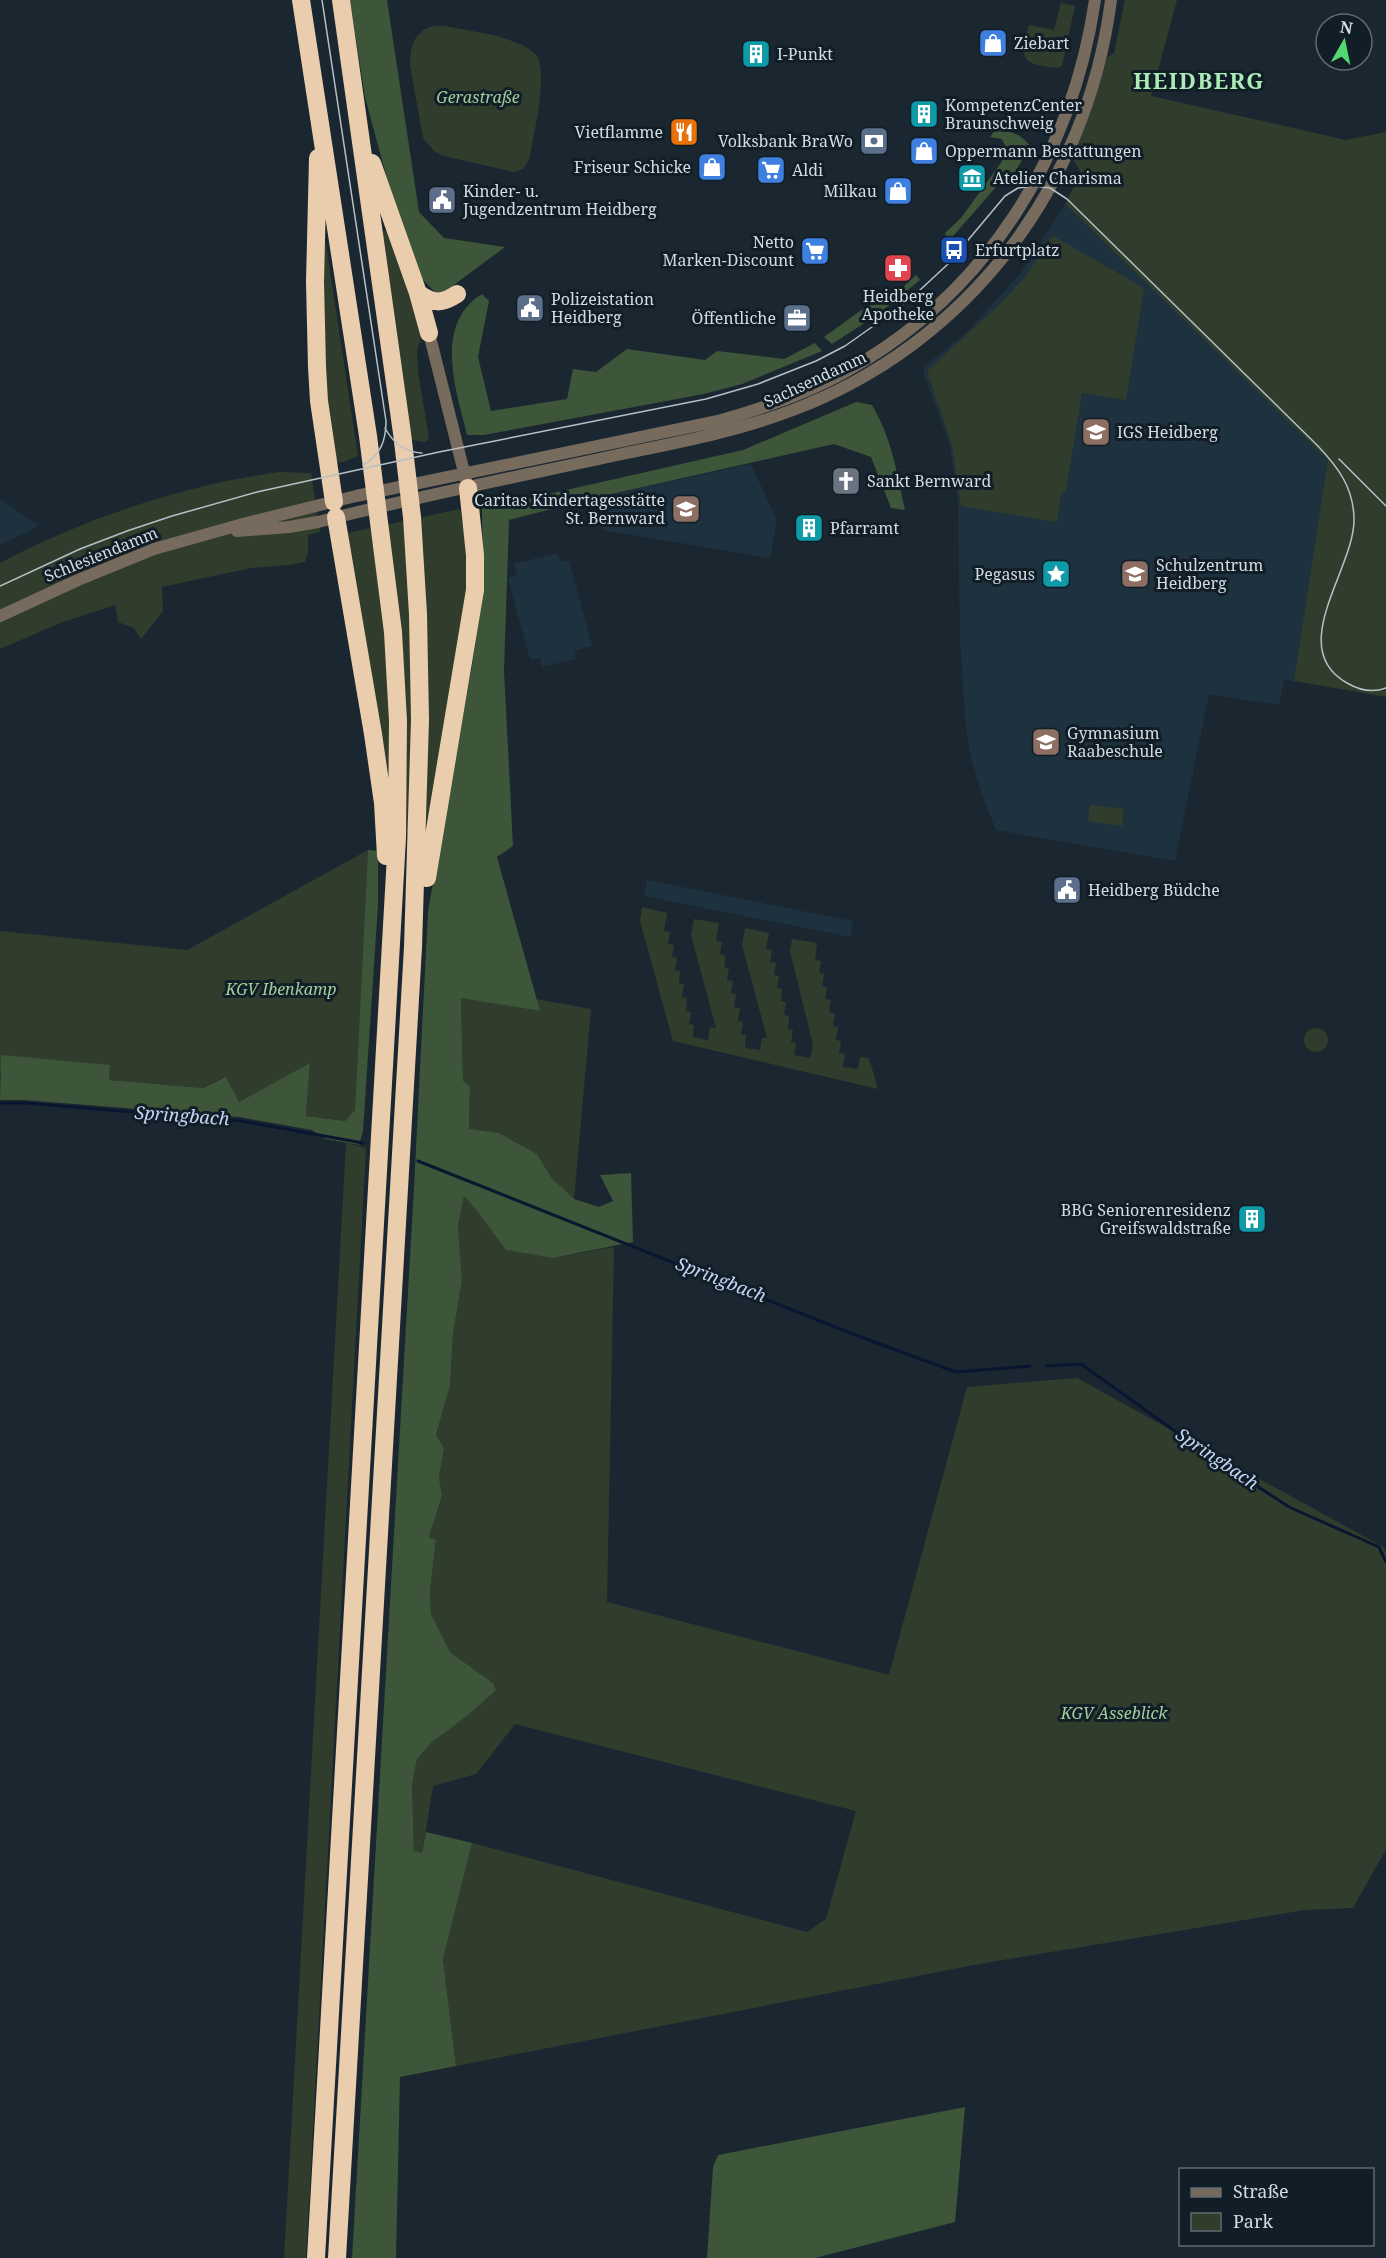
<svg xmlns="http://www.w3.org/2000/svg" width="1386" height="2258" viewBox="0 0 1386 2258" font-family="'Noto Serif',serif">
	<rect width="100%" height="100%" fill="#1a2731"/>
	<path fill="#1e313f" d="M 1065,204 L 1329,460 L 1294,681 L 1284,680 L 1279,705 L 1209,694 L 1175,861 L 996,830 L 982,795 L 970,754 L 965,717 L 960,639 L 958,501 L 950,446 L 924,375 L 924,367 L 971,328 L 1020,274 Z
		M 751,464 L 777,521 L 770,558 L 603,530 L 598,497 Z
		M 0,499 L 39,526 L 0,545 Z
		M 557,553 L 560,562 L 569,560 L 592,646 L 574,651 L 576,659 L 542,667 L 540,658 L 530,660 L 508,578 L 517,575 L 514,564 Z
		M 647,880 L 853,921 L 850,937 L 644,896 Z"/>
	<path fill="#303d2d" d="M 1125,0 L 1177,0 L 1151,96 L 1346,140 L 1386,132 L 1386,697 L 1294,681 L 1328,460 L 1065,204 L 1081,173 L 1072,157 L 1099,85 L 1106,58 L 1114,53 Z
		M 1061,3 L 1075,6 L 1062,66 C 1056,69 1050,67 1043,66 C 1016,62 1023,46 1029,25 L 1054,30 Z
		M 434,26 L 444,26 C 468,31 495,33 517,43 C 523,45 532,50 536,55 C 549,72 533,138 529,160 L 523,169 L 514,172 L 444,156 L 434,151 L 423,138 L 410,65 C 410,46 414,31 434,26 Z
		M 389,230 L 423,330 L 417,351 L 418,372 L 429,438 L 426,442 L 411,440 L 381,232 Z
		M 1053,236 L 1144,288 L 1126,400 L 1082,393 L 1066,491 L 1061,495 L 1057,522 L 961,506 L 952,445 L 927,371 L 1000,304 L 1025,277 Z
		M 326,244 L 358,456 L 344,462 L 333,463 L 321,358 L 321,245 Z
		M 280,472 L 311,473 L 320,532 L 308,535 L 308,552 L 305,562 L 289,565 L 251,568 L 162,587 L 163,611 L 141,639 L 134,628 L 118,622 L 115,605 L 60,623 L 0,649 L 0,563 C 82,519 188,484 280,472 Z
		M 460,509 L 468,554 L 468,599 L 424,860 L 389,806 L 343,534 Z
		M 1090,805 L 1124,809 L 1122,826 L 1088,821 Z
		M 368,850 L 355,1110 L 345,1121 L 306,1116 L 310,1064 L 239,1102 L 225,1077 L 203,1088 L 108,1080 L 110,1065 L 0,1072 L 0,931 L 187,950 Z
		M 642,907 L 667,913 L 664,931 L 670,932 L 668,944 L 674,945 L 672,957 L 677,958 L 675,970 L 680,971 L 679,983 L 684,984 L 682,997 L 687,998 L 686,1011 L 691,1012 L 689,1024 L 694,1025 L 693,1037 L 708,1040 L 710,1027 L 716,1028 L 691,935 L 694,919 L 719,923 L 716,941 L 722,942 L 720,954 L 726,956 L 724,967 L 729,969 L 727,980 L 733,981 L 731,993 L 736,994 L 734,1007 L 740,1008 L 738,1021 L 743,1022 L 741,1034 L 746,1035 L 745,1048 L 760,1050 L 762,1038 L 767,1038 L 742,945 L 745,928 L 769,933 L 766,949 L 772,950 L 770,962 L 776,963 L 774,975 L 779,976 L 777,988 L 782,989 L 781,1001 L 786,1002 L 784,1015 L 789,1016 L 788,1029 L 793,1030 L 791,1042 L 796,1043 L 794,1055 L 810,1058 L 813,1045 L 790,951 L 792,939 L 817,943 L 815,960 L 821,961 L 819,973 L 824,974 L 822,986 L 827,988 L 825,999 L 831,1000 L 829,1012 L 835,1014 L 833,1026 L 838,1027 L 836,1040 L 841,1041 L 839,1053 L 845,1054 L 843,1067 L 858,1069 L 860,1057 L 869,1058 L 878,1089 L 673,1041 L 640,921 Z
		M 461,997 L 539,1011 L 536,999 L 591,1009 L 574,1199 L 551,1177 L 537,1154 L 499,1133 L 469,1130 L 470,1086 L 463,1082 Z
		M1304 1040a12 12 0 1 1 24 0a12 12 0 1 1-24 0Z
		M 346,1143 L 366,1148 L 306,2258 L 284,2258 Z
		M 464,1195 L 478,1212 L 553,1258 L 614,1247 L 607,1602 L 889,1675 L 967,1387 L 1077,1378 L 1383,1547 L 1386,1553 L 1386,1849 L 1353,1908 L 1305,1910 L 979,1964 L 456,2066 L 443,1959 L 472,1843 L 807,1932 L 826,1919 L 856,1811 L 515,1724 L 476,1774 L 433,1786 L 422,1854 L 414,1852 L 412,1786 L 417,1759 L 431,1743 L 467,1716 L 493,1683 L 450,1652 L 431,1614 L 430,1591 L 436,1540 L 429,1537 L 442,1496 L 439,1477 L 444,1448 L 436,1436 L 450,1386 L 453,1334 L 462,1280 L 458,1226 Z"/>
	<path fill="#3d5538" d="M 350,0 L 387,0 L 419,212 L 444,238 L 505,247 L 439,296 L 418,275 L 387,179 L 365,97 Z
		M 996,129 C 1011,131 1021,134 1030,146 L 1014,174 L 996,187 L 948,242 L 945,233 L 961,218 L 1008,153 L 1002,139 L 990,137 Z
		M 916,275 L 920,280 L 877,315 L 832,344 L 824,337 L 885,293 L 903,287 Z
		M 482,294 L 489,301 L 478,357 L 491,411 L 567,399 L 573,369 L 596,372 L 627,349 L 705,360 L 717,351 L 784,359 L 815,343 L 822,351 L 742,384 L 704,394 L 484,435 L 467,435 C 456,390 433,324 482,294 Z
		M 856,402 L 872,405 C 892,439 897,473 905,510 L 891,508 L 871,457 L 834,444 L 598,497 L 509,520 L 504,671 L 513,846 L 497,857 L 540,1011 L 461,998 L 463,1081 L 470,1086 L 469,1129 L 499,1133 L 537,1154 L 551,1177 L 574,1199 L 599,1207 L 613,1201 L 600,1175 L 631,1173 L 633,1242 L 553,1258 L 506,1250 L 478,1212 L 464,1196 L 458,1226 L 462,1280 L 453,1334 L 450,1386 L 436,1435 L 444,1448 L 439,1477 L 442,1496 L 429,1537 L 436,1540 L 430,1591 L 431,1614 L 450,1652 L 493,1683 L 496,1690 L 467,1716 L 431,1743 L 417,1759 L 412,1786 L 414,1851 L 422,1853 L 426,1832 L 472,1843 L 443,1959 L 456,2066 L 400,2077 L 396,2258 L 352,2258 L 414,1188 L 428,911 L 472,666 L 483,593 L 482,507 L 509,503 L 743,450 Z
		M 368,850 L 378,851 L 378,905 L 363,1131 L 359,1145 L 326,1139 L 312,1130 L 239,1117 L 24,1100 L 0,1100 L 1,1055 L 110,1065 L 109,1080 L 203,1088 L 226,1077 L 239,1102 L 310,1063 L 306,1116 L 345,1121 L 355,1110 Z
		M 965,2107 L 955,2222 L 815,2258 L 707,2258 L 713,2167 L 718,2155 Z"/>
	<g fill="none" stroke-linecap="round" stroke-linejoin="round">
		<path stroke="#081630" stroke-width="3" d="M 0,1103 L 25,1103 L 241,1121 L 363,1143
			M 418,1161 L 850,1333 L 956,1372 L 1030,1366
			M 1046,1366 L 1081,1364 L 1190,1442 L 1289,1507 L 1379,1547 L 1386,1562"/>
		<path stroke="#776b5e" stroke-width="12" d="M 429,333 L 466,480
			M 237,531 L 289,527 L 318,522 C 418,496 521,476 622,454 C 680,442 738,431 793,410 C 969,343 1087,186 1111,0
			M 0,616 L 78,580 L 154,549 L 243,524 L 356,496 L 718,421 C 761,409 806,394 845,372 C 986,294 1072,157 1095,0"/>
		<path stroke="#eacdac" stroke-width="18" d="M 301,0 L 368,436 L 393,632 L 398,721 L 397,838 L 316,2258
			M 318,158 L 315,282 L 317,367 L 319,401 L 334,502
			M 372,163 L 418,293 L 429,333
			M 418,293 C 433,304 442,304 457,294
			M 336,517 L 373,734 L 383,803 L 386,856
			M 427,878 L 475,590 L 475,555 L 468,488
			M 337,2258 L 413,947 L 420,720 L 418,614 L 412,517 L 402,433 L 341,0"/>
		<path stroke="#b6c0c7" stroke-width="1.5" d="M 322,0 L 386,421 C 386,440 381,455 363,465
			M 385,428 C 393,443 404,452 422,453
			M 1339,459 L 1386,506
			M 0,586 L 80,549 L 127,531 L 172,516 L 257,492 L 439,452 L 706,399 L 758,384 L 816,361 L 845,346 L 906,303 L 948,264 L 1005,196 L 1018,188 L 1034,186 L 1050,188 L 1067,199 L 1317,445 C 1338,467 1354,488 1354,520 C 1354,570 1285,648 1347,683 C 1359,690 1373,693 1386,688"/>
	</g>
	<defs>
		<g id="shop-square" transform="scale(1.5)"><rect x="-9" y="-9" width="18" height="18" rx="4" fill="#3f7fe0" stroke="#111e27"/><path d="M-5-2.5h2.3a2.7 3.5 0 0 1 5.4 0H5L5.5 6h-11ZM-1.5-2.5h3a1.5 2.3 0 0 0-3 0Z" fill="#fff"/></g>
		<g id="building-square" transform="scale(1.5)"><rect x="-9" y="-9" width="18" height="18" rx="4" fill="#0f9aa8" stroke="#111e27"/><path d="M-4-6H4V6H1V3H-1V6H-4ZM-2.5-4.3h1.7v1.8h-1.7ZM.8-4.3h1.7v1.8H.8ZM-2.5-1h1.7V.8h-1.7ZM.8-1h1.7V.8H.8Z" fill="#fff"/></g>
		<g id="restaurant-square" transform="scale(1.5)"><rect x="-9" y="-9" width="18" height="18" rx="4" fill="#e8710a" stroke="#111e27"/><path d="M-5-6h1v4h1v-4h1v4h1v-4h1v5L-1.5 .5V6h-2V.5L-5-1ZM5-6V6H3V1.5H1.5Q1.5-4 5-6Z" fill="#fff"/></g>
		<g id="bank-square" transform="scale(1.5)"><rect x="-9" y="-9" width="18" height="18" rx="4" fill="#5c6f8a" stroke="#111e27"/><path d="M-6-4H6V4H-6ZM0-2.3a2.3 2.3 0 1 0 0 4.6a2.3 2.3 0 1 0 0-4.6Z" fill="#fff"/></g>
		<g id="supermarket-square" transform="scale(1.5)"><rect x="-9" y="-9" width="18" height="18" rx="4" fill="#3f7fe0" stroke="#111e27"/><path d="M-6-5.5h2.5l.6 2H6L4.5 2H-2.5L-4.4-4H-6ZM-1.5 3.2a1.3 1.3 0 1 0 .1 0ZM3 3.2a1.3 1.3 0 1 0 .1 0Z" fill="#fff"/></g>
		<g id="museum-square" transform="scale(1.5)"><rect x="-9" y="-9" width="18" height="18" rx="4" fill="#0f9aa8" stroke="#111e27"/><path d="M0-6L6-3V-2H-6V-3ZM-5-1h2V3h-2ZM-1-1h2V3h-2ZM3-1h2V3H3ZM-6 4H6V6H-6Z" fill="#fff"/></g>
		<g id="civic-square" transform="scale(1.5)"><rect x="-9" y="-9" width="18" height="18" rx="4" fill="#5c6f8a" stroke="#111e27"/><path d="M-.6-6.5H3V-4.5H.6V-3L4-1V1h2V6H-6V1h2V-1L-.6-3ZM-1.2 2.5V6h2.4V2.5Z" fill="#fff"/></g>
		<g id="bus-square" transform="scale(1.5)"><rect x="-9" y="-9" width="18" height="18" rx="4" fill="#1a4fb4" stroke="#111e27"/><path d="M-5-6H5V4H4V6H2V4H-2V6H-4V4H-5ZM-3.5-4V0h7V-4ZM-3.5 1.2v1.5H-2V1.2ZM2 1.2v1.5H3.5V1.2Z" fill="#fff"/></g>
		<g id="pharmacy-square" transform="scale(1.5)"><rect x="-9" y="-9" width="18" height="18" rx="4" fill="#e0444e" stroke="#111e27"/><path d="M-2-6h4v4h4v4h-4v4h-4v-4h-4v-4h4Z" fill="#fff"/></g>
		<g id="office-square" transform="scale(1.5)"><rect x="-9" y="-9" width="18" height="18" rx="4" fill="#5c6f8a" stroke="#111e27"/><path d="M-6-3h4V-5.5h4V-3h4V5H-6ZM-1-4.5V-3h2v-1.5ZM-6 0V1H6V0Z" fill="#fff"/></g>
		<g id="school-square" transform="scale(1.5)"><rect x="-9" y="-9" width="18" height="18" rx="4" fill="#8d6e63" stroke="#111e27"/><path d="M0-5L7-2L0 1L-7-2ZM-4 1L0 2.5L4 1V4Q0 6-4 4Z" fill="#fff"/></g>
		<g id="church-square" transform="scale(1.5)"><rect x="-9" y="-9" width="18" height="18" rx="4" fill="#6b7280" stroke="#111e27"/><path d="M-1.2-6h2.4v3.5h3.3v2.4h-3.3V6h-2.4V-.1h-3.3v-2.4h3.3Z" fill="#fff"/></g>
		<g id="sight-square" transform="scale(1.5)"><rect x="-9" y="-9" width="18" height="18" rx="4" fill="#0f9aa8" stroke="#111e27"/><path d="M0-6L1.8-2.2L6-1.7L2.9 1.2L3.7 5.4L0 3.3L-3.7 5.4L-2.9 1.2L-6-1.7L-1.8-2.2Z" fill="#fff"/></g>
	</defs>
	<g fill-rule="evenodd">
		<use href="#shop-square" x="993" y="43"/>
		<use href="#building-square" x="756" y="54"/>
		<use href="#building-square" x="924" y="114"/>
		<use href="#restaurant-square" x="684" y="132"/>
		<use href="#bank-square" x="874" y="141"/>
		<use href="#shop-square" x="924" y="151"/>
		<use href="#shop-square" x="712" y="167"/>
		<use href="#supermarket-square" x="771" y="170"/>
		<use href="#museum-square" x="972" y="178"/>
		<use href="#shop-square" x="898" y="191"/>
		<use href="#civic-square" x="442" y="200"/>
		<use href="#bus-square" x="954" y="250"/>
		<use href="#supermarket-square" x="815" y="251"/>
		<use href="#pharmacy-square" x="898" y="268"/>
		<use href="#civic-square" x="530" y="308"/>
		<use href="#office-square" x="797" y="318"/>
		<use href="#school-square" x="1096" y="432"/>
		<use href="#church-square" x="846" y="481"/>
		<use href="#school-square" x="686" y="509"/>
		<use href="#building-square" x="809" y="528"/>
		<use href="#sight-square" x="1056" y="574"/>
		<use href="#school-square" x="1135" y="574"/>
		<use href="#school-square" x="1046" y="742"/>
		<use href="#civic-square" x="1067" y="890"/>
		<use href="#building-square" x="1252" y="1219"/>
	</g>
	<g text-anchor="middle" stroke-width="6" stroke-linejoin="round" paint-order="stroke">
		<g font-size="16" fill="#d3dce2" stroke="#111e27" text-anchor="start">
			<text x="1014" y="49">Ziebart</text>
			<text x="777" y="60">I-Punkt</text>
			<text x="945" y="111">KompetenzCenter<tspan x="945" dy="18">Braunschweig</tspan></text>
			<text x="663" y="138" text-anchor="end">Vietflamme</text>
			<text x="853" y="147" text-anchor="end">Volksbank BraWo</text>
			<text x="945" y="157">Oppermann Bestattungen</text>
			<text x="691" y="173" text-anchor="end">Friseur Schicke</text>
			<text x="792" y="176">Aldi</text>
			<text x="993" y="184">Atelier Charisma</text>
			<text x="463" y="197">Kinder- u.<tspan x="463" dy="18">Jugendzentrum Heidberg</tspan></text>
			<text x="877" y="197" text-anchor="end">Milkau</text>
			<text x="794" y="248" text-anchor="end">Netto<tspan x="794" dy="18">Marken-Discount</tspan></text>
			<text x="975" y="256">Erfurtplatz</text>
			<text x="898" y="302" text-anchor="middle">Heidberg<tspan x="898" dy="18">Apotheke</tspan></text>
			<text x="551" y="305">Polizeistation<tspan x="551" dy="18">Heidberg</tspan></text>
			<text x="776" y="324" text-anchor="end">Öffentliche</text>
			<text x="1117" y="438">IGS Heidberg</text>
			<text x="867" y="487">Sankt Bernward</text>
			<text x="665" y="506" text-anchor="end">Caritas Kindertagesstätte<tspan x="665" dy="18">St. Bernward</tspan></text>
			<text x="830" y="534">Pfarramt</text>
			<text x="1156" y="571">Schulzentrum<tspan x="1156" dy="18">Heidberg</tspan></text>
			<text x="1035" y="580" text-anchor="end">Pegasus</text>
			<text x="1067" y="739">Gymnasium<tspan x="1067" dy="18">Raabeschule</tspan></text>
			<text x="1088" y="896">Heidberg Büdche</text>
			<text x="1231" y="1216" text-anchor="end">BBG Seniorenresidenz<tspan x="1231" dy="18">Greifswaldstraße</tspan></text>
		</g>
		<g font-size="16" font-style="italic" fill="#a3ce9a" stroke="#111e27">
			<text x="478" y="103">Gerastraße</text>
			<text x="281" y="995">KGV Ibenkamp</text>
			<text x="1114" y="1719">KGV Asseblick</text>
		</g>
		<g font-size="16" fill="#d3dce2" stroke="#111e27">
			<text transform="translate(815 379) rotate(-25)" y="6">Sachsendamm</text>
			<text transform="translate(101 554) rotate(-22)" y="6">Schlesiendamm</text>
		</g>
		<g font-size="18" font-style="italic" fill="#c1d5f6" stroke="#111e27">
			<text transform="translate(182 1116) rotate(4)" y="6">Springbach</text>
			<text transform="translate(721 1280) rotate(21)" y="6">Springbach</text>
			<text transform="translate(1217 1459) rotate(34)" y="6">Springbach</text>
		</g>
		<g font-size="22" font-weight="bold" letter-spacing="1.5" fill="#abecb5" stroke="#111e27">
			<text x="1199" y="89">HEIDBERG</text>
		</g>
	</g>
	<rect x="1179" y="2168" width="195" height="78" fill="#111e27" stroke="#5f6a72" stroke-width="1.5"/>
	<rect x="1191" y="2188" width="30" height="9" fill="#776b5e" stroke="#5f6a72" stroke-width="1.5"/>
	<text x="1233" y="2198" font-size="18" fill="#d3dce2">Straße</text>
	<rect x="1191" y="2213" width="30" height="18" fill="#303d2d" stroke="#5f6a72" stroke-width="1.5"/>
	<text x="1233" y="2228" font-size="18" fill="#d3dce2">Park</text>
	<g transform="translate(1344 42) rotate(9)"><circle r="28" fill="#111e27" stroke="#5f6a72" stroke-width="1.5"/>
	<path d="M0-4.5L10 22L0 15L-10 22Z" fill="#54d672"/>
	<text y="-9" font-size="16" font-weight="bold" text-anchor="middle" fill="#d3dce2">N</text>
	</g>
</svg>
